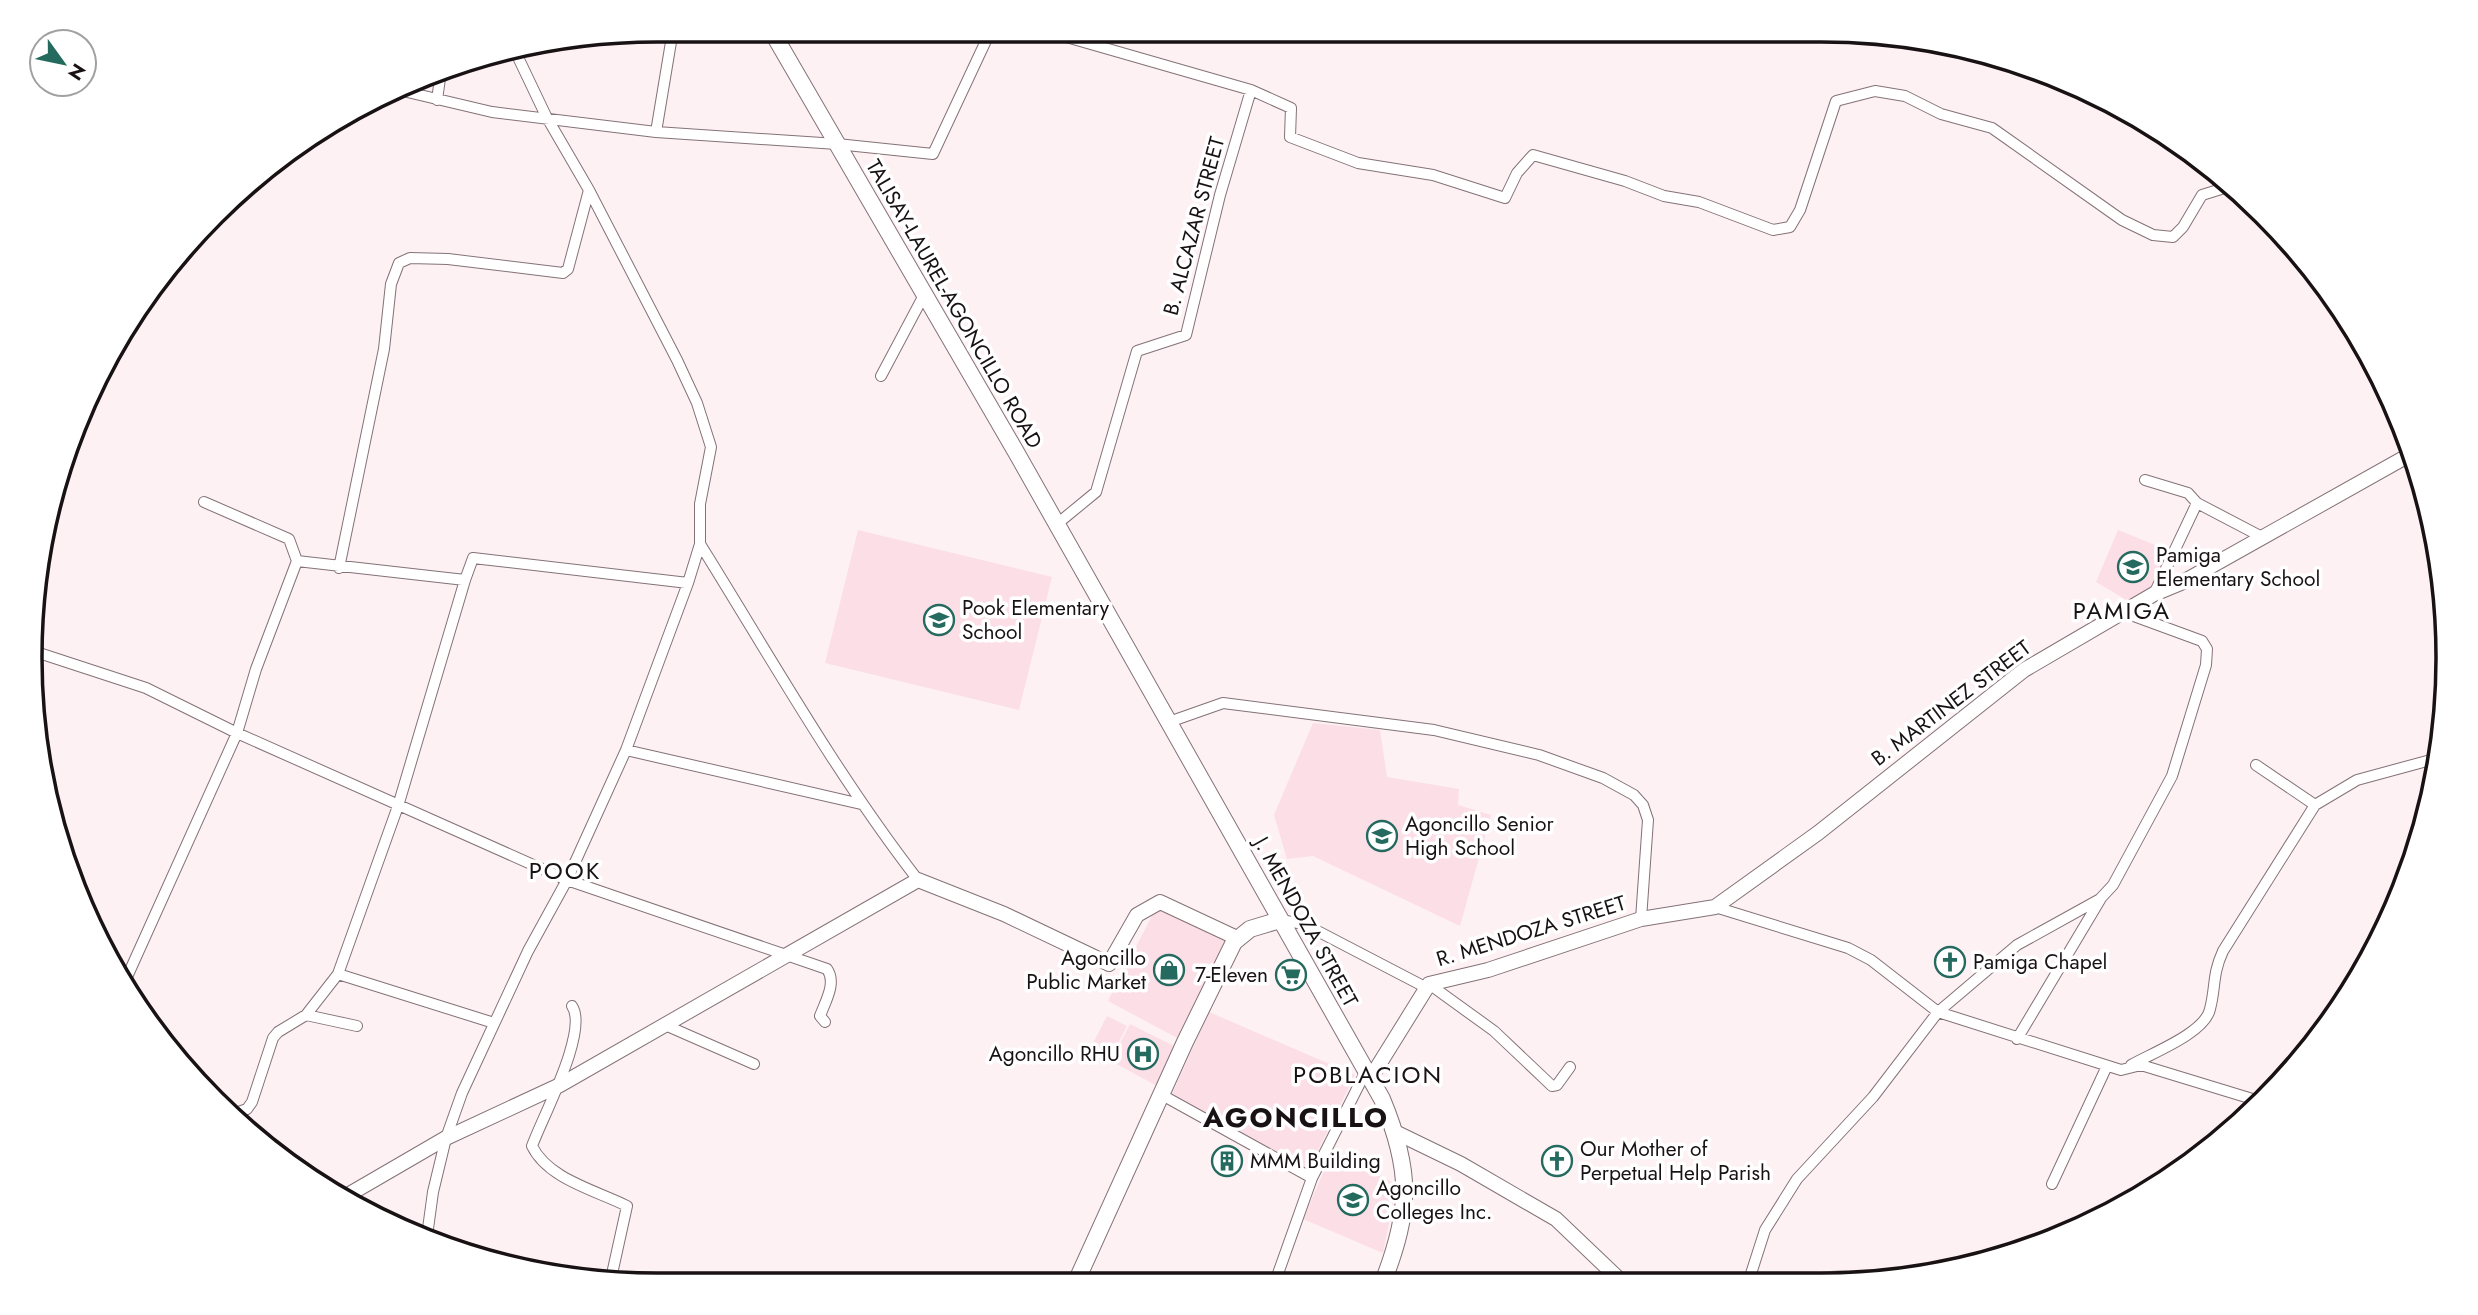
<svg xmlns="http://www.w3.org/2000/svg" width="2478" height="1315" viewBox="0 0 2478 1315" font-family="Jost,sans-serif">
	<rect width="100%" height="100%" fill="#fdf1f4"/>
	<path fill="#fcdee7" d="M 858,530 L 1052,577 L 1019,710 L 825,663 Z
		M 2118,530 L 2170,551 L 2150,593 L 2128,601 L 2096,582 Z
		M 1313,723 L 1380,730 L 1387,777 L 1459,789 L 1458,805 L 1491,815 L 1460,926 L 1313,856 L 1287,859 L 1274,815 Z
		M 1157,906 L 1229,939 L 1179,1039 L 1108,1001 Z
		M 1209,1012 L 1355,1075 L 1307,1173 L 1172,1094 Z
		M 1107,1016 L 1127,1026 L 1112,1055 L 1092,1045 Z
		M 1130,1024 L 1174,1046 L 1157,1086 L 1111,1061 Z
		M 1331,1155 L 1397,1184 L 1383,1253 L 1303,1219 Z"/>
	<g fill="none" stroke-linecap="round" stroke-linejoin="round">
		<g stroke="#847277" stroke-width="12">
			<path id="minor" d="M 1042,30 L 1251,90 L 1291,108 L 1290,137 L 1358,163 L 1433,175 L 1505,198 L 1517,173 L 1533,155 L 1625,181 L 1664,196 L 1699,202 L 1773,230 L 1790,227 L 1800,210 L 1836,101 L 1875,91 L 1905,96 L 1941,114 L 1992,128 L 2122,220 L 2153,235 L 2173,237 L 2183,227 L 2202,195 L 2234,185
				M 403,91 L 492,112 L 656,132 L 673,30
				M 437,100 L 441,71
				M 656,132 L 837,144 L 933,154 L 991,30
				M 881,376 L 924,295
				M 2145,480 L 2188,493 L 2197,503
				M 204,502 L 289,539 L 297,561 L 465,580 L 473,558 L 688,583
				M 1057,524 L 1096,492 L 1137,351 L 1186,335 L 1220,195 L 1251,90
				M 700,544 C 771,658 836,774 918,880
				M 339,568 L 384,349 L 391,284 L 399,263 L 410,258 L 448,259 L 563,273 L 568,269 L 589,190
				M 2154,594 L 2197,503 L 2262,537
				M 36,652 L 146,688 L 237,733 L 567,880 L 827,969 C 837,983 825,1002 820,1016 L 825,1022
				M 1169,722 L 1223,703 L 1434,730 L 1539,755 L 1603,778 L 1634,795 L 1643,805 L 1648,820 L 1641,919
				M 626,750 L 861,804
				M 2256,765 L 2315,805
				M 1715,907 L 1848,948 L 1871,960 L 1938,1012 L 2121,1070 L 2141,1065 L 2259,1101
				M 1280,920 L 1304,924 L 1425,987
				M 338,974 L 494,1023
				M 127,977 L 237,733 L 256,669 L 297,561
				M 1429,984 L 1494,1031 L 1552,1086 L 1557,1085 L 1570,1067
				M 572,1006 C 589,1031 542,1118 532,1146 C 548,1179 595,1190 627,1206 L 610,1283
				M 306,1015 L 357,1026
				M 665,1025 L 754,1064
				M 2017,1039 L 2100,900
				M 2131,1065 C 2152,1053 2205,1033 2210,1009 C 2216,986 2212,975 2223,951 L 2315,805 L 2357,780 L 2438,758
				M 1162,1095 L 1312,1178
				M 236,1113 L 247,1109 L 252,1102 L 273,1038 L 278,1032 L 306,1015 L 338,974 L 398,806 L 465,580
				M 2052,1184 L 2107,1066
				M 427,1236 L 433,1192 L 446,1138 L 462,1093 L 528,951 L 567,880 L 626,750 L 688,583 L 700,544 L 700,504 L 711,447 L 697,403 L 677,360 L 589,190 L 546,116 L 516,53
				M 1749,1280 L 1765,1230 L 1797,1179 L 1873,1097 L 1938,1012 L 2017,945 L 2100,899 L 2113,885 L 2172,776 L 2206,665 L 2207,649 L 2202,641 L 2123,612
				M 1275,1282 L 1312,1178 L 1366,1071"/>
		</g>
		<g stroke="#847277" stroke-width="16">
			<path id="tertiary" d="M 1370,1079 L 1429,984 L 1488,970 L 1641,919 L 1715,907 L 1818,833 L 2024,670 L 2154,594 L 2183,582 L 2411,454
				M 1395,1132 L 1461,1164 L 1556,1219 L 1621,1281
				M 341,1199 L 446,1138 L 560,1085 L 918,880 L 1004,914 L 1109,964 L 1137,915 L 1160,902 L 1237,938"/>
		</g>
		<g stroke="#847277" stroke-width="18">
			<path id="secondary" d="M 771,30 L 1016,452 L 1382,1099 C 1412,1171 1411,1210 1383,1282
				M 1076,1282 L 1185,1042 L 1234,942 L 1250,929 L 1280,920"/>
		</g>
		<use href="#minor" stroke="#fff" stroke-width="10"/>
		<use href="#tertiary" stroke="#fff" stroke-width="14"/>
		<use href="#secondary" stroke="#fff" stroke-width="16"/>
	</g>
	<defs>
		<g id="school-ring" transform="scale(1.575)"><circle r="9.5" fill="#fff" stroke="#256a5e" stroke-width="1.5"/><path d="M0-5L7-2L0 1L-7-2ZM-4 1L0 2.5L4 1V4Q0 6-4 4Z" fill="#256a5e"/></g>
		<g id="church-ring" transform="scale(1.575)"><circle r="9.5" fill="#fff" stroke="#256a5e" stroke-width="1.5"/><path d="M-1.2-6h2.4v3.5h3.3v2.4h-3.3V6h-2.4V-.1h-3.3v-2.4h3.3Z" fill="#256a5e"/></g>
		<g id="shop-ring" transform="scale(1.575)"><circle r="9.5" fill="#fff" stroke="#256a5e" stroke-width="1.5"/><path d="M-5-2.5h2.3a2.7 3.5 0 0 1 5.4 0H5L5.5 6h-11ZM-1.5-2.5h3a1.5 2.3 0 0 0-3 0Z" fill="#256a5e"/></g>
		<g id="supermarket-ring" transform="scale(1.575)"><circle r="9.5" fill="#fff" stroke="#256a5e" stroke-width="1.5"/><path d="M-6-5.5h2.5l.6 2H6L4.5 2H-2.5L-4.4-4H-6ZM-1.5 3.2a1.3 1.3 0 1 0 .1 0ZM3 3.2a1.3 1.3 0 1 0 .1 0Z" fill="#256a5e"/></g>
		<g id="hospital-ring" transform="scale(1.575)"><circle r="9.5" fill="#fff" stroke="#256a5e" stroke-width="1.5"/><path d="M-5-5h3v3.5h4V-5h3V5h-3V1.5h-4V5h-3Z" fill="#256a5e"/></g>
		<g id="building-ring" transform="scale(1.575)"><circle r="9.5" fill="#fff" stroke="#256a5e" stroke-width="1.5"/><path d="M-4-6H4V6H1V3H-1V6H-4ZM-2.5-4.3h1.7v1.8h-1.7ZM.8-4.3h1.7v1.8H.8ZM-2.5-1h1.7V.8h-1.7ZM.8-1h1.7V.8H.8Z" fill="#256a5e"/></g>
		<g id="university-ring" transform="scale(1.575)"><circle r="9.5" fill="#fff" stroke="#256a5e" stroke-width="1.5"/><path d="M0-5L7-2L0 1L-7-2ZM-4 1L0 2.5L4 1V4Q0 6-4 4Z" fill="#256a5e"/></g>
	</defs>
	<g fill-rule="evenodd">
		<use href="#school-ring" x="2133" y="567"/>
		<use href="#school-ring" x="939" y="620"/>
		<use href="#school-ring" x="1382" y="836"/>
		<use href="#church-ring" x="1950" y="962"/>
		<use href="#shop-ring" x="1169" y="970"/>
		<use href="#supermarket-ring" x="1291" y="975"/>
		<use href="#hospital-ring" x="1143" y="1054"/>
		<use href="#building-ring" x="1227" y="1161"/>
		<use href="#church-ring" x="1557" y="1161"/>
		<use href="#university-ring" x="1353" y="1200"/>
	</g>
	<g text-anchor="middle" stroke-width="7" stroke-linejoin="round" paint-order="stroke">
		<g font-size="21" fill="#191214" stroke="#fff">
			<text transform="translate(1194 226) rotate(-75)" y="7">B. ALCAZAR STREET</text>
			<text transform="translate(954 304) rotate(60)" y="7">TALISAY-LAUREL-AGONCILLO ROAD</text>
			<text transform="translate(1951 703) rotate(-37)" y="7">B. MARTINEZ STREET</text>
			<text transform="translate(1306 922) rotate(61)" y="7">J. MENDOZA STREET</text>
			<text transform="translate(1531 931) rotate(-17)" y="7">R. MENDOZA STREET</text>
		</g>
		<g font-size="21" fill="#191214" stroke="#fff" text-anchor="start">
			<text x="2156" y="562">Pamiga<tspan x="2156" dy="24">Elementary School</tspan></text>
			<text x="962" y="615">Pook Elementary<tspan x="962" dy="24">School</tspan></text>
			<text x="1405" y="831">Agoncillo Senior<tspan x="1405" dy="24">High School</tspan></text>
			<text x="1146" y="965" text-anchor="end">Agoncillo<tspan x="1146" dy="24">Public Market</tspan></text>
			<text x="1973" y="969">Pamiga Chapel</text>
			<text x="1268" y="982" text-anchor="end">7-Eleven</text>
			<text x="1120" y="1061" text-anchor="end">Agoncillo RHU</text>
			<text x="1580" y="1156">Our Mother of<tspan x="1580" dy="24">Perpetual Help Parish</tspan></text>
			<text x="1250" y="1168">MMM Building</text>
			<text x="1376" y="1195">Agoncillo<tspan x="1376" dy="24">Colleges Inc.</tspan></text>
		</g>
		<g font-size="24" letter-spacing="2" fill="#191214" stroke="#fff">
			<text x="2122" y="619">PAMIGA</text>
			<text x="565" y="879">POOK</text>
			<text x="1368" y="1083">POBLACION</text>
		</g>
		<g font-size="28" font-weight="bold" letter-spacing="2" fill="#191214" stroke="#fff">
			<text x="1296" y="1127">AGONCILLO</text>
		</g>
	</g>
	<path d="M0 0H2478V1315H0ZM657 42H1821A615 615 0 0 1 2436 657V658A615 615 0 0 1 1821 1273H657A615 615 0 0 1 42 658V657A615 615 0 0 1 657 42Z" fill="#fff" fill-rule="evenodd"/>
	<path fill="none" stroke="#191214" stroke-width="3.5" d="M657 42H1821A615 615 0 0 1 2436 657V658A615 615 0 0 1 1821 1273H657A615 615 0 0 1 42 658V657A615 615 0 0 1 657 42Z"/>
	<g transform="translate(63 63) rotate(123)"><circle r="33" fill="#ffffff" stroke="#a3a0a1" stroke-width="2"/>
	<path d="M0-5L12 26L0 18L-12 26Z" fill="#256a5e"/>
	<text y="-10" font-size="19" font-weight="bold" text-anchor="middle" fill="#191214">N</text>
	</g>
</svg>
